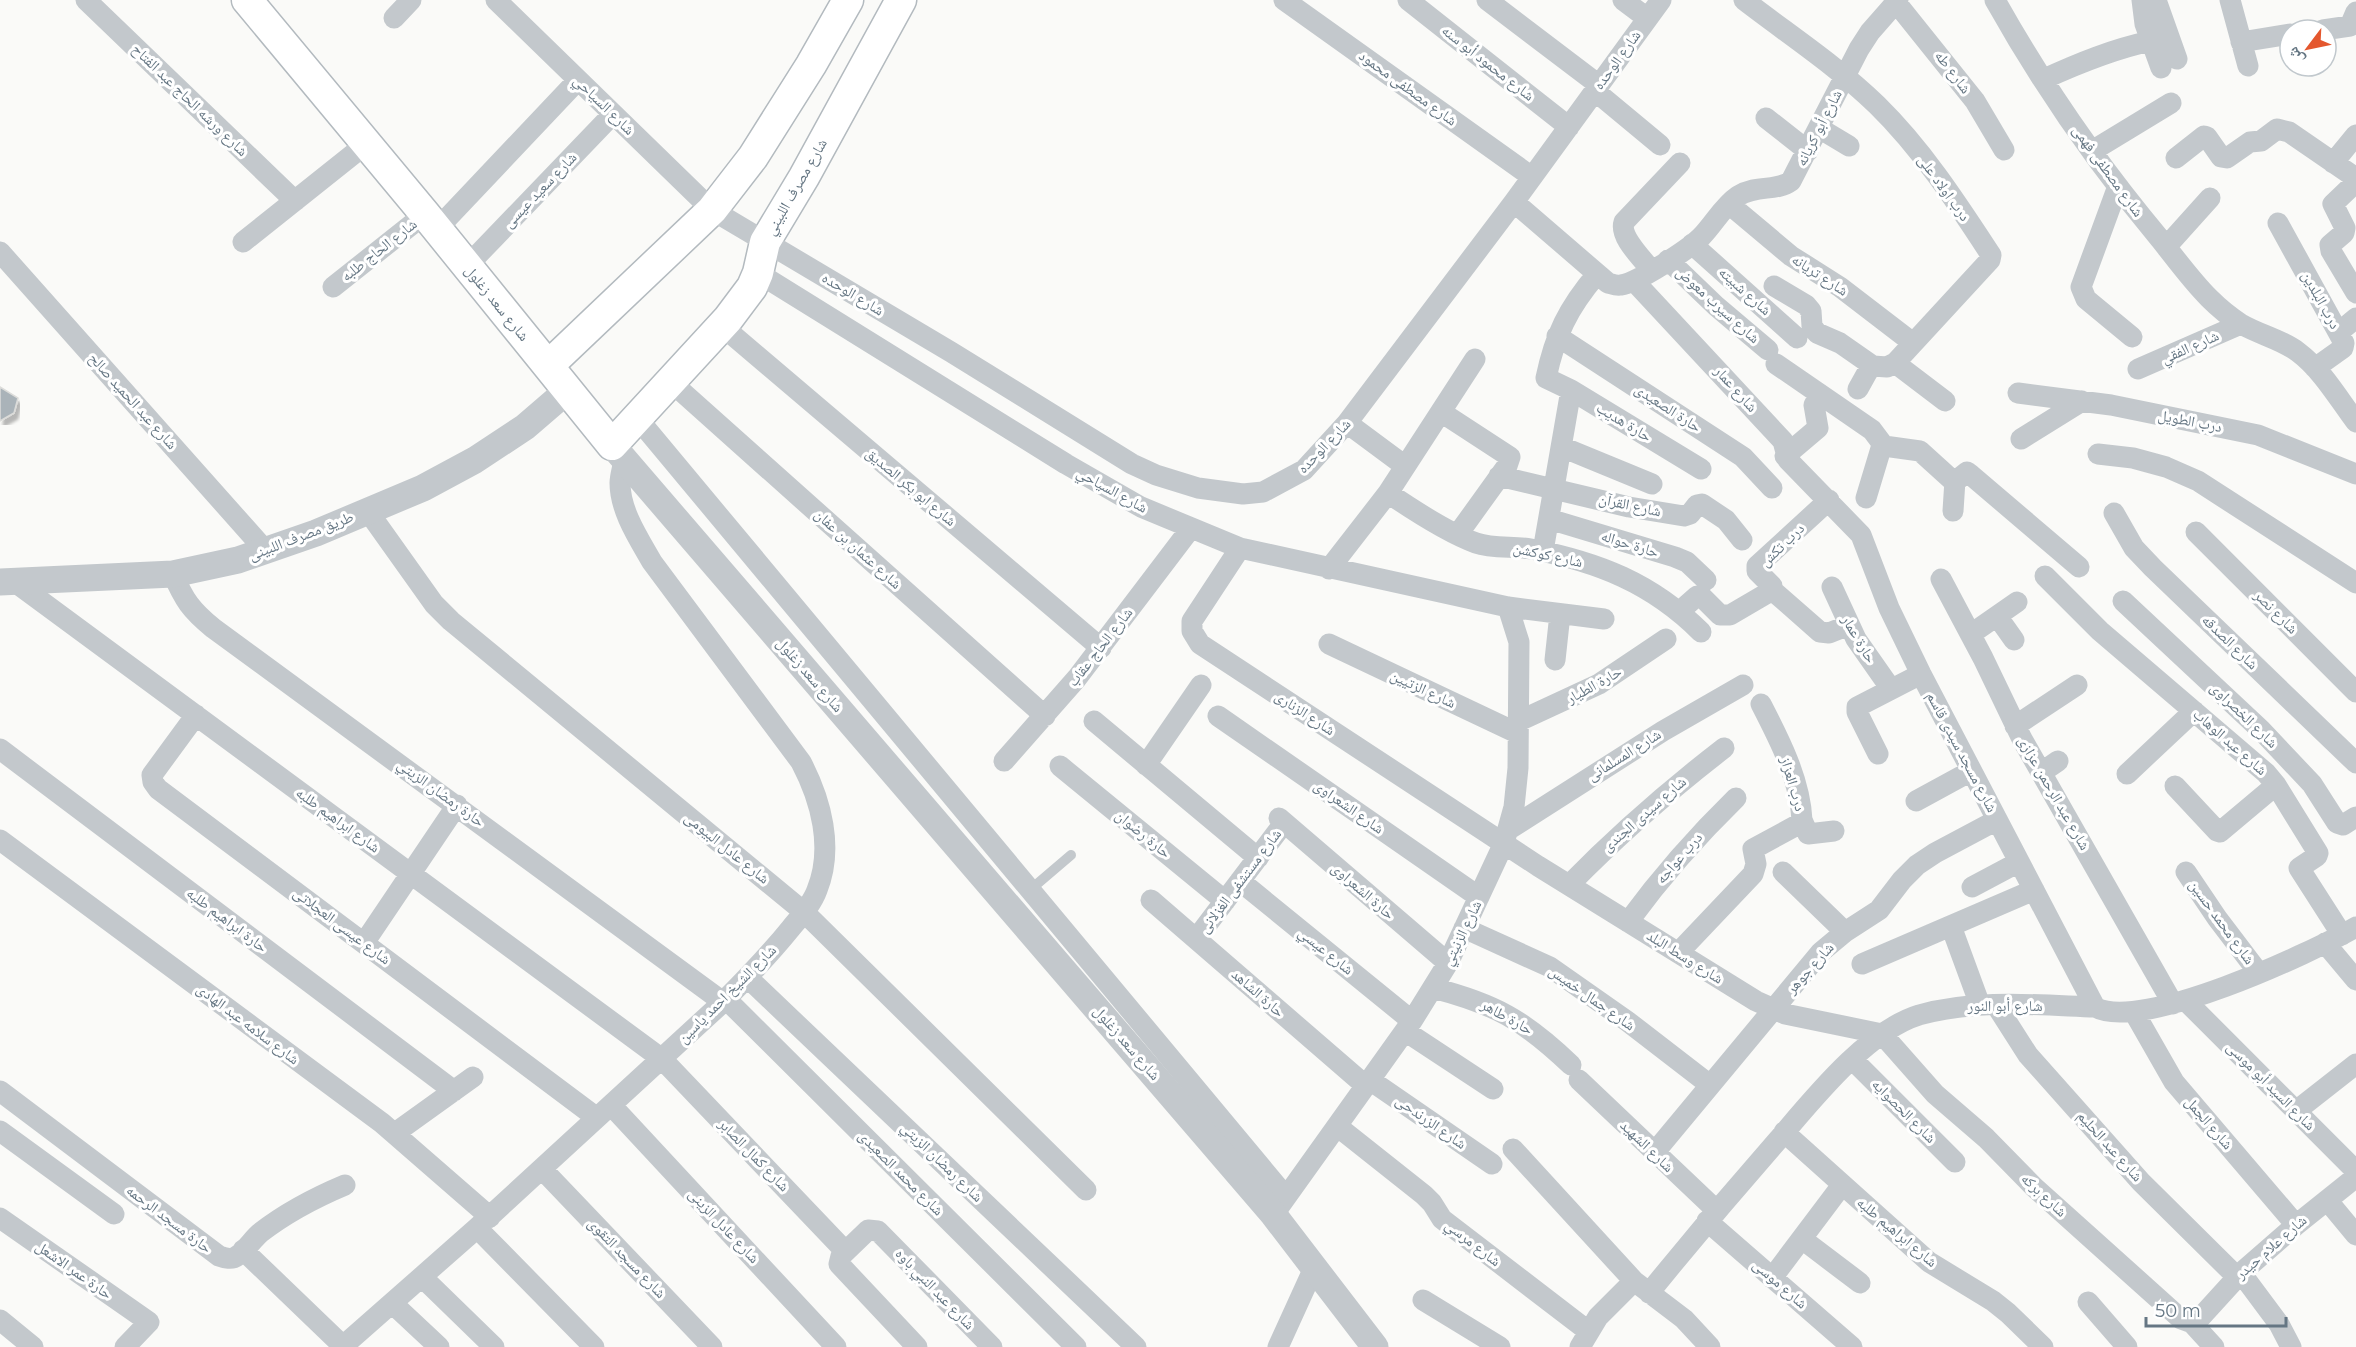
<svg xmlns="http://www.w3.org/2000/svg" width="2356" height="1347" viewBox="0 0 2356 1347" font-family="Montserrat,'Noto Naskh Arabic',sans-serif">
	<defs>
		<filter id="shadow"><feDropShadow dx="3.5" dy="6" stdDeviation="1.5" flood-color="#0004"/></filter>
	</defs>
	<rect width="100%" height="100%" fill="#fafaf8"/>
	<path fill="#aab3b9" stroke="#dcdcda" stroke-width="1.5" filter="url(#shadow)" d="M 0,387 L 18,398 L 14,413 L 0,421 Z"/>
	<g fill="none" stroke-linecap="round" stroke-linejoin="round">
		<g stroke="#b3babf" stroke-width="33">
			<path id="secondary" d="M 247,0 L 425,214 L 612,445 L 728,319 L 752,287 L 758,273 L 765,242 L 804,177 L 901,0
				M 548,366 L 712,210 L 753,157 L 811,65 L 848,0"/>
		</g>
		<path stroke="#c3c8cc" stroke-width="10" d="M 1030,890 L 1071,855"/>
		<path stroke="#c3c8cc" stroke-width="21" d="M 86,0 L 295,201
			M 496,0 L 712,210 L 951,352 L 1132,464 L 1156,475 L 1198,488 L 1243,494 L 1263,492 L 1304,470 L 1347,423 L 1514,202 L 1661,0
			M 1284,0 L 1532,177
			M 1408,0 L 1569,127
			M 1487,0 L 1599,85
			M 1623,0 L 1647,18
			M 1744,0 C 1788,34 1837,66 1877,105 C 1922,149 1957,203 1991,255 L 1990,260 L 1895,363 L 1887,367 L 1873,366 L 1868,371 L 1858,389
			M 1894,0 L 1975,101 L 2004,150
			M 1995,0 C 2042,84 2098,165 2160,239 C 2176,259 2191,280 2209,298 C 2219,308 2230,317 2241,324 C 2260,335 2281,339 2298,352 C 2322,370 2338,398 2356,422
			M 2142,0 L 2145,24 L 2161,68
			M 2156,0 L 2177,59
			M 2230,0 L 2248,66
			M 394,18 L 411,0
			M 2323,30 L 2350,26 L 2356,12
			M 2241,42 L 2290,34
			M 2044,79 C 2079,63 2113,49 2151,41
			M 1595,91 L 1660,145
			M 1766,118 L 1808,151
			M 1819,128 L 1849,146
			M 2092,151 L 2171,103
			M 2176,158 L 2204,136 L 2207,137 L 2221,157 L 2227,158 L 2250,142 L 2261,141 L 2277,129 L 2289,132 L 2356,178
			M 2333,163 L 2356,135
			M 2356,182 L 2333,204 L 2345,228 L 2344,233 L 2330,245 L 2331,251 L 2356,293
			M 2118,186 L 2081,287 L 2086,299 L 2132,337
			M 1514,202 L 1608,283 C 1612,284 1616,286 1621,285 C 1637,283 1689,249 1701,237 C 1714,224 1723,206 1738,196 C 1758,184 1776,192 1791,181 L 1859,49 L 1870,32 L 1898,0
			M 1729,204 L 1791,256 L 1840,287 L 1913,343
			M 2278,223 L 2344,343 L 2343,348 L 2315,368
			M 437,229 L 578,80
			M 243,242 L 366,144
			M 1692,244 L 1797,338
			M 2166,247 L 2210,198
			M 0,252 L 265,550
			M 1668,260 L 1716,306 L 1768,350
			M 467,266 L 613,114
			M 1651,270 C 1642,258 1619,237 1624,222 L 1680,163
			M 758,273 L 1066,464 L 1141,507 L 1240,548 L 1508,607 L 1604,619
			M 1597,274 C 1568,308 1555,335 1546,378 L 1571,390 L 1701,469
			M 1634,281 L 1783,441 L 1788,460 L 1861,535 L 1889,608 L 1921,674 L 2095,1007
			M 1774,286 L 1806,305 L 1811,311 L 1812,326 L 1817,333 L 1840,343 L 1873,366
			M 333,287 L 425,214
			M 722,326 L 1101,648
			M 2339,332 L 2356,318
			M 1557,336 L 1743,457 L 1772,488
			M 1895,363 L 1945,401
			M 1776,364 L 1872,430 L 1884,446 L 1920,451 L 1952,480 L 1957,480 L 1967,472 L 1971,475 L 2079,567
			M 2138,369 L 2241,324
			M 671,382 L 1045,716
			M 2018,393 L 2111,405 L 2258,435 L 2356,474
			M 1441,412 L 1510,457 L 1507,466 L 1458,534
			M 638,419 L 1286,1197
			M 1347,423 L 1405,466
			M 2021,439 L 2082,401
			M 1562,447 L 1652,484
			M 2098,454 L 2133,458 L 2166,467 L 2198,481 L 2356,583
			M 1785,456 L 1818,428 L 1814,405 L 1820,394
			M 1499,476 L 1629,507 L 1684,516 L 1690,514 L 1697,505 L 1702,504 L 1726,520 L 1742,540
			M 1388,493 C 1413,510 1448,533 1476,543 C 1492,549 1514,546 1531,549 C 1598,562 1652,583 1701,632
			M 1866,498 L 1882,445
			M 367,510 L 434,604 L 451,621 L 804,912 L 1086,1190
			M 1953,511 L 1955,480
			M 2114,513 L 2134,548 L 2153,568 L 2356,763
			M 1549,519 L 1675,557 L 1687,562 L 1706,580
			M 2196,532 L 2356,692
			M 1240,548 L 1192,621 L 1192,631 L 1200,644 L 1538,866 L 1756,1001 L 1785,1014 L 1882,1034
			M 1543,551 L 1571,390
			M 1329,569 L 1388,493 L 1475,359
			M 173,574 C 184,600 191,610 213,628 L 723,1002
			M 2045,576 L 2100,631 L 2266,773 L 2276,785 L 2318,853 L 2317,856 L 2299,868 L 2342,935
			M 1941,579 L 1983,658 L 2022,739 L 2173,1004
			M 15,582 L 662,1059 L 845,1251
			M 1832,587 L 1856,639 L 1891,689
			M 1771,589 L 1820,632 L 1829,633 L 1849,625
			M 2123,601 L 2261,730 L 2312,784 L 2337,823 L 2343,825 L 2356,817
			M 1680,611 L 1697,596 L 1701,596 L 1720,615 L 1730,615 L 1771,591 L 1772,586 L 1757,571 L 1757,566 L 1829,500
			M 1997,616 L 2014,640
			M 1971,634 L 2017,602
			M 1329,644 L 1517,733
			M 1555,660 L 1560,614
			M 196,715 L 152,775 L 153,782 L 158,789 L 597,1118
			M 1218,716 L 1479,897
			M 1094,721 L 1258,858
			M 1517,722 L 1599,684 L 1666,639
			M 2015,726 L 2077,685
			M 0,749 L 454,1091
			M 1878,754 L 1857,712 L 1857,707 L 1921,674
			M 1004,761 L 1077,678 L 1191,528
			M 1146,765 L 1201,685
			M 1060,766 L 1225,901
			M 2042,772 L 2058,761
			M 2127,774 L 2194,711
			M 2175,786 L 2217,831 L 2220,832 L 2276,785
			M 1916,801 L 1971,771
			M 1279,818 L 1448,963
			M 1802,820 L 1808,834 L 1834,831
			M 1508,830 L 1663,731 L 1743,685
			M 0,840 L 382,1123 L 490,1217
			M 1783,872 L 1845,932
			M 2186,872 L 2217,918 L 2258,972
			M 1240,881 L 1412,1021
			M 1569,885 C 1619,834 1667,792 1724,748
			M 1972,887 L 2019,862
			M 1151,900 L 1366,1086
			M 1628,922 C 1661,877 1696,837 1736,798
			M 1951,926 L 1980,1005
			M 1464,928 L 1550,967 L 1627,1021 L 1710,1085
			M 1196,939 L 1284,823
			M 364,943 L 457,805
			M 2325,943 L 2356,980
			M 1678,953 L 1753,874 L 1756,864 L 1753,849 L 1799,824 L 1802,820 C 1800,779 1779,739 1761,704
			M 1862,964 L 2034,890
			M 748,978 L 1136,1347
			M 1433,988 C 1495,1004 1524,1020 1571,1065
			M 726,999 L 1076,1347
			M 2186,1001 L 2356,1171
			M 1996,1005 L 2028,1055 L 2141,1182 L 2237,1277
			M 2134,1012 L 2174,1082 L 2296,1225
			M 1405,1031 L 1493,1089
			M 1882,1034 L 1935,1094 L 1986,1138 L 2034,1187 L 2181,1319 L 2192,1323 L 2214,1347
			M 1853,1060 L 1955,1162
			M 1370,1080 L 1492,1164
			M 1579,1080 L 1716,1210
			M 0,1091 L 219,1256 C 225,1258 232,1260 237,1256 C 246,1250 252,1240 260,1233 C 287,1212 314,1198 345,1185
			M 611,1105 L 836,1347
			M 2296,1111 L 2356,1064
			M 1337,1126 L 1424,1195 L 1432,1203 L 1442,1219 L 1588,1331
			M 0,1131 L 114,1214
			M 1784,1132 L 1929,1262 L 1993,1301 L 2008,1313 L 2043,1347
			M 395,1133 L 473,1077
			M 1513,1149 L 1634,1281 L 1684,1319 L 1710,1347
			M 1654,1153 L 1821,952 L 1845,932 L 1879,910 L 1902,880 L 1917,865 L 1935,853 L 1997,820
			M 542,1169 L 712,1347
			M 2327,1200 L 2356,1235
			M 1279,1207 L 1412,1021 L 1448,963 L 1504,843 L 1514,807 L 1518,768 L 1519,642 L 1508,607
			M 0,1218 L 149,1322 L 125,1347
			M 1707,1221 L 1852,1347
			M 477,1228 L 594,1347
			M 1802,1239 L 1860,1283
			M 243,1250 L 343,1346
			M 2241,1273 L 2279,1324 L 2291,1347
			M 422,1277 L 494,1347
			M 1772,1278 L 1842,1185
			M 1649,1293 C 1691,1241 1734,1190 1778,1140 C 1813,1099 1867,1031 1919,1015 C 1976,999 2037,1005 2095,1007 C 2140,1033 2311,953 2356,927
			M 1423,1300 L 1500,1347
			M 2088,1302 L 2127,1347
			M 392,1303 L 439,1347
			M 0,1320 L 33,1347
			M 2192,1323 L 2200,1318 L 2241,1273 L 2296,1225 L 2356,1177
			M 342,1347 L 477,1228 L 723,1002 C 747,978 770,954 791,928 C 801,916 812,904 817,890 C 834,848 821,800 801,762 L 652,562 C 639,539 620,511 620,483 C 620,476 623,467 624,460
			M 917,1347 L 839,1264 L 841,1256 L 868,1230 L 878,1231 L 992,1347
			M 1278,1347 L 1314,1268
			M 1580,1347 L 1598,1317 L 1634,1281"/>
		<path stroke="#c3c8cc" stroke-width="27" d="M 612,445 L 1273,1214 L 1375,1347
			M 0,582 L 173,574 L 238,560 L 316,533 L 423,488 L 475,460 L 525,427 L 568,390"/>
		<use href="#secondary" stroke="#fff" stroke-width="30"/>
	</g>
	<g text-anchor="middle" stroke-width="6" stroke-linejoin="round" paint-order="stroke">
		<g font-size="15" fill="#657683" stroke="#fff">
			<text transform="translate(1617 60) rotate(-54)" y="5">شارع الوحده</text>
			<text transform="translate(1488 63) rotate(38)" y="5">شارع محمود أبو سنه</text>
			<text transform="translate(1953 72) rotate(53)" y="5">شارع طه</text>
			<text transform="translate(1408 88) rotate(36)" y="5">شارع مصطفى محمود</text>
			<text transform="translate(190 100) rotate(44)" y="5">شارع ورشه الحاج عبد الفتاح</text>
			<text transform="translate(604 105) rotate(44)" y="5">شارع السياحي</text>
			<text transform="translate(1819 128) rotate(-63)" y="5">شارع أبو كريانه</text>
			<text transform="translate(2108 171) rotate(54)" y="5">شارع مصطفى فهمى</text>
			<text transform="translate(796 187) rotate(-60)" y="5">شارع مصرف اللبيني</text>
			<text transform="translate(1944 188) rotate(54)" y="5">درب اولاد على</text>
			<text transform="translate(540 190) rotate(-46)" y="5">شارع سعيد عيسى</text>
			<text transform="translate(379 250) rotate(-38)" y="5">شارع الحاج طلبه</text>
			<text transform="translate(1820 275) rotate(33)" y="5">شارع تريانه</text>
			<text transform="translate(1745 291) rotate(42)" y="5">شارع شبيته</text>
			<text transform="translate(853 294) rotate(31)" y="5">شارع الوحده</text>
			<text transform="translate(2321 300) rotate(61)" y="5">درب البلدين</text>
			<text transform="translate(497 303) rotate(51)" y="5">شارع سعد زغلول</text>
			<text transform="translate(1718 305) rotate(42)" y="5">شارع سيرب معوض</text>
			<text transform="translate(2190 347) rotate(-24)" y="5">شارع الفقي</text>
			<text transform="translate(1736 389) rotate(48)" y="5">شارع عمار</text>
			<text transform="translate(133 401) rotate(48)" y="5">شارع عبد الحميد صالح</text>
			<text transform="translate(1668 408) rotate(33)" y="5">حارة الصعيدى</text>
			<text transform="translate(2190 421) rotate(11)" y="5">درب الطويل</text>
			<text transform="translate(1624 422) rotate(31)" y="5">حارة هديب</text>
			<text transform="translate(1324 446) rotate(-46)" y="5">شارع الوحده</text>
			<text transform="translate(911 487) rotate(40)" y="5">شارع ابو بكر الصديق</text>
			<text transform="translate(1112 490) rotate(29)" y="5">شارع السياحي</text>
			<text transform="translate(1630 505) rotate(12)" y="5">شارع القرآن</text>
			<text transform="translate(301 536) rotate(-21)" y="5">طريق مصرف اللبينى</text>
			<text transform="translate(1630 544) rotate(17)" y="5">حارة حواله</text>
			<text transform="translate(1782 545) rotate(-44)" y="5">درب تكش</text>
			<text transform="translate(858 549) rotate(42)" y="5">شارع عثمان بن عفان</text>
			<text transform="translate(1548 555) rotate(12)" y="5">شارع كوكشن</text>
			<text transform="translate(2276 612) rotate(45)" y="5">شارع نصر</text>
			<text transform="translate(1859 639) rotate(59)" y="5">حارة عمار</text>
			<text transform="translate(2230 642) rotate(44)" y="5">شارع الصدقه</text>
			<text transform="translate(1100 647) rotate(-52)" y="5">شارع الحاج عقاب</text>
			<text transform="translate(810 675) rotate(49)" y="5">شارع سعد زغلول</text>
			<text transform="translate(1594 685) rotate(-29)" y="5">حارة الطيار</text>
			<text transform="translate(1423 689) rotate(25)" y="5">شارع الزتيين</text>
			<text transform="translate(1305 713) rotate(33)" y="5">شارع الزنارى</text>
			<text transform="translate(2244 715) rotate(44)" y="5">شارع الخصراوى</text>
			<text transform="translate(2230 742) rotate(41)" y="5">شارع عبد الوهاب</text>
			<text transform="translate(1962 752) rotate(62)" y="5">شارع مسجد سيدى قاسم</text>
			<text transform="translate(1624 755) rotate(-32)" y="5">شارع المسلمانى</text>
			<text transform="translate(1793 784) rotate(74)" y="5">درب العزاز</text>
			<text transform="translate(441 793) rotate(36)" y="5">حارة رمضان الزيتي</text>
			<text transform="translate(2054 793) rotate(60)" y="5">شارع عبد الرحمن عزازى</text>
			<text transform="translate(1349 807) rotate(35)" y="5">شارع الشعراوى</text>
			<text transform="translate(1644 814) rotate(-41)" y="5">شارع سيدى الجندى</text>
			<text transform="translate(338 820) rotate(36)" y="5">شارع ابراهيم طلبه</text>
			<text transform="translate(1143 834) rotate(39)" y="5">حارة رضوان</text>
			<text transform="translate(727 848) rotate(39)" y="5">شارع عادل البيومى</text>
			<text transform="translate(1679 858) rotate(-49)" y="5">درب عواجه</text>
			<text transform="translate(1240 881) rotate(-53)" y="5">شارع مستشفى الغزلانى</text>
			<text transform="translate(1363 891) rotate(41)" y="5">حارة الشعراوى</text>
			<text transform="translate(227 920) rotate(37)" y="5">حارة ابراهيم طلبه</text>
			<text transform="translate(2222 922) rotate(54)" y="5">شارع محمد حسين</text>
			<text transform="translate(342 926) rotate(37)" y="5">شارع عيسى العجلاتى</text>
			<text transform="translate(1462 933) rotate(-64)" y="5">شارع الزنيتي</text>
			<text transform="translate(1326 951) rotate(39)" y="5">شارع عيسي</text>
			<text transform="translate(1685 957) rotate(32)" y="5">شارع وسط البلد</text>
			<text transform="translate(1810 968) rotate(-48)" y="5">شارع جوهر</text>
			<text transform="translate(1258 993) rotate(41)" y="5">حارة الشاهد</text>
			<text transform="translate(727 994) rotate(-45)" y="5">شارع الشيخ احمد ياسين</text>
			<text transform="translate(1592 998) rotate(35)" y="5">شارع جمال خميس</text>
			<text x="2005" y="1011">شارع أبو النور</text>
			<text transform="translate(1507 1017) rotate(29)" y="5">حارة طاهر</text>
			<text transform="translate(248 1024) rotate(37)" y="5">شارع سلامه عبد الهادى</text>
			<text transform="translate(1127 1043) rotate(49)" y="5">شارع سعد زغلول</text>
			<text transform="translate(2271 1086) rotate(45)" y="5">شارع السيد أبو موسى</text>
			<text transform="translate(1904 1111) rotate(45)" y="5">شارع الحصوايه</text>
			<text transform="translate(1431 1122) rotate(35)" y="5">شارع الزرندحى</text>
			<text transform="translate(2209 1123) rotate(49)" y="5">شارع الجمل</text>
			<text transform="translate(1647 1146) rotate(44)" y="5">شارع الشهيد</text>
			<text transform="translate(2110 1146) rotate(48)" y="5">شارع عبد الحليم</text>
			<text transform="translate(754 1155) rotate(46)" y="5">شارع كمال الصابر</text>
			<text transform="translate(942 1162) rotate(44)" y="5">شارع رمضان الزيتي</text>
			<text transform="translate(901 1173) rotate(45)" y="5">شارع محمد الصعيدى</text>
			<text transform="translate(2044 1195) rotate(43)" y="5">شارع بركه</text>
			<text transform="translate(169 1219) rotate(37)" y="5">حارة مسجد الرحمه</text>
			<text transform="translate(724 1226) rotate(47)" y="5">شارع عادل الزينى</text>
			<text transform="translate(1897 1232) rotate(40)" y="5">شارع ابراهيم طلبه</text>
			<text transform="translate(1473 1243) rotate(38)" y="5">شارع مرسي</text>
			<text transform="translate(2271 1247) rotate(-41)" y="5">شارع علام حيدر</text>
			<text transform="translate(627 1258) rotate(46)" y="5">شارع مسجد التقوى</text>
			<text transform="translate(74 1270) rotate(35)" y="5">حارة عمر الاشعل</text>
			<text transform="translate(1780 1284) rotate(41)" y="5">شارع موسى</text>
			<text transform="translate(935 1289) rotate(46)" y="5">شارع عبد النبي باوه</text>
		</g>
	</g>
	<g transform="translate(2308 48) rotate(238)"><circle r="28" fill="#ffffff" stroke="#c1c8cd" stroke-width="1.5"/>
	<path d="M0-4.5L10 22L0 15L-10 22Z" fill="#e4572e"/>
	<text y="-9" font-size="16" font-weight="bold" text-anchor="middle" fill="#657683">ش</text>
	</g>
	<path d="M2146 1317v9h140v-9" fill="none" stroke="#657683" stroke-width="3"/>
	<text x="2155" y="1317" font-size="18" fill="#657683" stroke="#ffffff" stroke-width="4.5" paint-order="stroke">50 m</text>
</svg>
